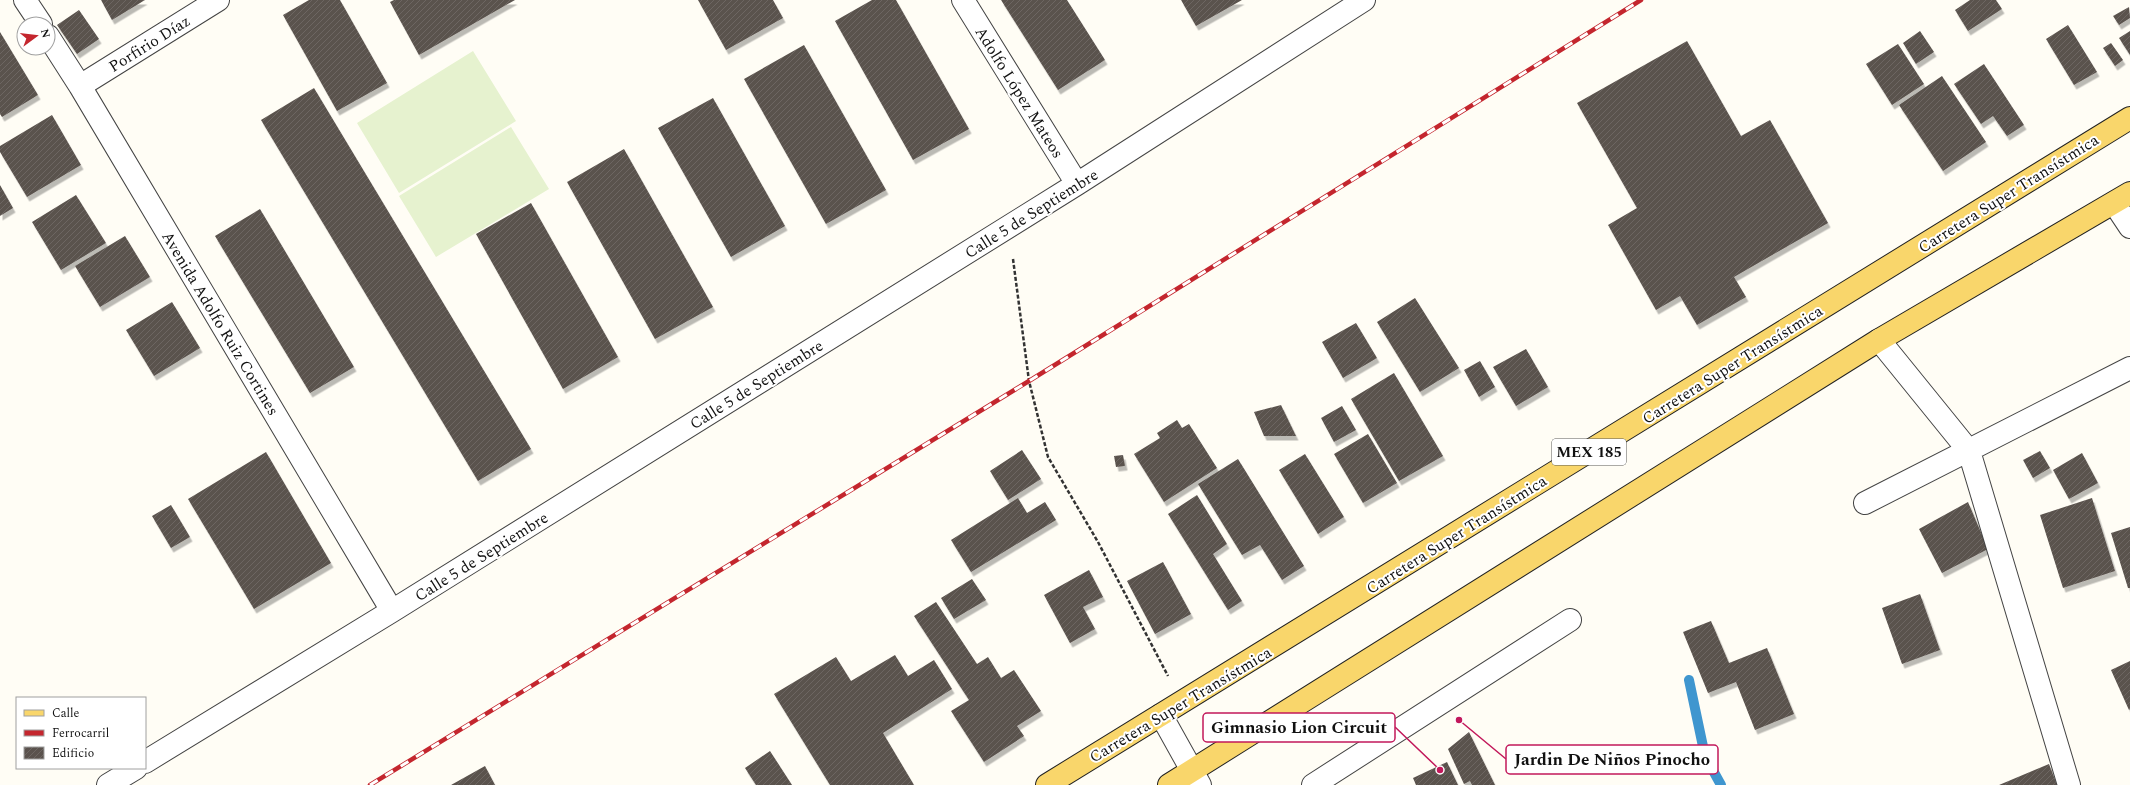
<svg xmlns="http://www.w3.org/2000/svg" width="2130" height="785" viewBox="0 0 2130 785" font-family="Spectral,serif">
	<defs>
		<pattern id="building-hatch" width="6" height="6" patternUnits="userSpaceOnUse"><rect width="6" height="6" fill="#5a524d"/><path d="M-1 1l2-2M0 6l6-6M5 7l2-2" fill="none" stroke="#6d6662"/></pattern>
		<filter id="shadow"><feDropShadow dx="2.5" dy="4.5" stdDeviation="0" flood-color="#0004"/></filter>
	</defs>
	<rect width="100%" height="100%" fill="#fffdf5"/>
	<path fill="#e6f2cf" d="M 473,51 L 516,121 L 399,193 L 357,123 Z
		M 511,127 L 549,189 L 436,257 L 399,196 Z"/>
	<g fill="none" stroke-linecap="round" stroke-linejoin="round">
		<path stroke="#3f96cf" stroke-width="10" d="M 1689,680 L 1705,756 L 1721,785"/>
	</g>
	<path fill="url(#building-hatch)" filter="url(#shadow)" d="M 101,0 L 145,0 L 112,20 Z
		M 309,0 L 340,0 L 387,83 L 337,111 L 283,15 Z
		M 394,0 L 515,0 L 419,55 L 390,2 Z
		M 698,0 L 773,0 L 783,18 L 726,50 Z
		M 872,0 L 896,0 L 969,129 L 913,160 L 835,21 Z
		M 1001,0 L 1067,0 L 1105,60 L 1058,90 Z
		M 1181,0 L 1242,0 L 1196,26 Z
		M 1970,0 L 1996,0 L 2002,9 L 1968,31 L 1955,10 Z
		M 2129,7 L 2130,18 L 2119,25 L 2113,16 Z
		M 79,10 L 99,39 L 77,54 L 57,25 Z
		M 2068,25 L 2097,72 L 2074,85 L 2046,39 Z
		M 1920,31 L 1934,52 L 1916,64 L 1903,43 Z
		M 2130,31 L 2130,55 L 2119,38 Z
		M 0,32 L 38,95 L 2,117 L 0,114 Z
		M 1687,41 L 1741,136 L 1770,120 L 1828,223 L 1734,277 L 1746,297 L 1697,325 L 1680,296 L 1656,310 L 1608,225 L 1637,208 L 1577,103 Z
		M 2111,43 L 2123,60 L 2115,66 L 2103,48 Z
		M 1898,44 L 1924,84 L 1892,105 L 1866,64 Z
		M 804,45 L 886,190 L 826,224 L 744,79 Z
		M 1984,64 L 2024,125 L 2007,136 L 1993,116 L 1981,124 L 1954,84 Z
		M 1942,76 L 1986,142 L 1943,171 L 1899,105 Z
		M 314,88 L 531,449 L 478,481 L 261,120 Z
		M 713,98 L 785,226 L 731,257 L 658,128 Z
		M 52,115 L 81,165 L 27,197 L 0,152 L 0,146 Z
		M 624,149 L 713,307 L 655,339 L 567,182 Z
		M 0,185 L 13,208 L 0,216 Z
		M 76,195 L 106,243 L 61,270 L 32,222 Z
		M 531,203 L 618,357 L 563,389 L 476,234 Z
		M 260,209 L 354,367 L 310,393 L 215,236 Z
		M 125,236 L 150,277 L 100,307 L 75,266 Z
		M 1415,298 L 1459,368 L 1420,392 L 1377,322 Z
		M 172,302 L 200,348 L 154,376 L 126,330 Z
		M 1356,323 L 1377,358 L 1343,378 L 1322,342 Z
		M 1526,349 L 1548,387 L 1516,406 L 1493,367 Z
		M 1480,361 L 1495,387 L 1479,397 L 1464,370 Z
		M 1394,373 L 1443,456 L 1399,481 L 1351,399 Z
		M 1281,405 L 1296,436 L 1264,436 L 1254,412 Z
		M 1342,406 L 1356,430 L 1334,442 L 1321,418 Z
		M 1177,420 L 1182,428 L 1189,424 L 1217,468 L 1164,502 L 1134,454 L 1160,438 L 1157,433 Z
		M 1368,434 L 1397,483 L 1363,503 L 1334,454 Z
		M 1022,450 L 1041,479 L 1008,500 L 990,471 Z
		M 2040,451 L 2050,468 L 2033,478 L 2023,460 Z
		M 266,452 L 331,563 L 254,609 L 188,499 Z
		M 2082,453 L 2098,483 L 2069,499 L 2053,470 Z
		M 1305,454 L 1344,517 L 1318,534 L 1279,470 Z
		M 1123,455 L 1125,466 L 1116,467 L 1114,456 Z
		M 1238,459 L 1304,566 L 1282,580 L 1260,545 L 1242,555 L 1198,484 Z
		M 1197,495 L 1227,544 L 1213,554 L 1242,601 L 1228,610 L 1168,514 Z
		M 1018,498 L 1027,513 L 1045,502 L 1056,520 L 971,572 L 951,540 Z
		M 2092,498 L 2115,571 L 2063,588 L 2040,515 Z
		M 1968,502 L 1988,549 L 1942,573 L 1919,529 Z
		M 171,505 L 190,537 L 171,548 L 152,516 Z
		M 2130,527 L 2130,588 L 2128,588 L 2111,533 Z
		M 1163,562 L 1191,614 L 1155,634 L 1127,581 Z
		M 1089,570 L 1103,597 L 1083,607 L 1095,629 L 1070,643 L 1044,595 Z
		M 972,579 L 986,600 L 954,619 L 941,598 Z
		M 1920,594 L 1940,650 L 1902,664 L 1882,608 Z
		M 936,602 L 977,664 L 988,657 L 1001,678 L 1014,670 L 1041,711 L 1017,726 L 1024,736 L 984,762 L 951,711 L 969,700 L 914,616 Z
		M 1711,621 L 1729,663 L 1767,648 L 1794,714 L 1755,730 L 1736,682 L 1708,693 L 1683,632 Z
		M 895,655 L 908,676 L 934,660 L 952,689 L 883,733 L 914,785 L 830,785 L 774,694 L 836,657 L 851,681 Z
		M 2130,661 L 2130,709 L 2129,710 L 2111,670 Z
		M 1469,732 L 1495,785 L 1472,785 L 1470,781 L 1464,784 L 1448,749 Z
		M 770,751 L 792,785 L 756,785 L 745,768 Z
		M 1447,762 L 1458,785 L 1416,785 L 1413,778 Z
		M 2049,764 L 2057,785 L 1999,785 Z
		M 485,766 L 495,785 L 451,785 Z"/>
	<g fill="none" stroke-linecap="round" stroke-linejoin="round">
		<g stroke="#444" stroke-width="24">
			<path id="minor" d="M 25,0 L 41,24
				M 963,0 L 1077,184
				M 48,36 L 80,86 L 392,611
				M 80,86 L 218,0
				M 2114,203 L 2130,227
				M 1879,340 L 1969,451 L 2069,785
				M 1865,503 L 2130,368
				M 1161,715 L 1200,785
				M 145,762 L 392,611 L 1077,184 L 1364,0
				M 108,785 L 136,768
				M 1313,785 L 1570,620"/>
		</g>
		<g stroke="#222" stroke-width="24">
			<path id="major" d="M 1047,785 L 2130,118
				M 1169,785 L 1879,340 L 2130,193"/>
		</g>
		<path stroke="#333" stroke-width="2.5" stroke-dasharray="4 2" stroke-linecap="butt" d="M 1013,259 L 1029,381 L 1048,457 L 1098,542 L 1168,676"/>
		<use href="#minor" stroke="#fff" stroke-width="22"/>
		<use href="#major" stroke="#f9d66b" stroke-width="22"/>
		<g stroke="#c4262e" stroke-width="4.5">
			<path id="rail" d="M 370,785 L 1029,381 L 1641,0"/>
		</g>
		<use href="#rail" stroke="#fff" stroke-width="3" stroke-dasharray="9" stroke-linecap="butt"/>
	</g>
	<g text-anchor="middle" stroke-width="4" stroke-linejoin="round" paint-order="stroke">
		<rect fill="#fff" stroke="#585858" stroke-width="1" x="1552" y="439" width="74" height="26" rx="3"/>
		<g font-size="15" font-weight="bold" fill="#111">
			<text x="1589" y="457">MEX 185</text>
		</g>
		<g font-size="16" fill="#111" stroke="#fff">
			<text transform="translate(149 43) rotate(-32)" y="6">Porfirio Díaz</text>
			<text transform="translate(1020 92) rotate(58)" y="6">Adolfo López Mateos</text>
			<text transform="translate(2008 193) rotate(-32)" y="6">Carretera Super Transístmica</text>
			<text transform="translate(1031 213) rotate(-32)" y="6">Calle 5 de Septiembre</text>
			<text transform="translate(221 323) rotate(59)" y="6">Avenida Adolfo Ruiz Cortines</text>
			<text transform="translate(1732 364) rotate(-32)" y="6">Carretera Super Transístmica</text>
			<text transform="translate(756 384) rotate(-32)" y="6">Calle 5 de Septiembre</text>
			<text transform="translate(1456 534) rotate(-32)" y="6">Carretera Super Transístmica</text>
			<text transform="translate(481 556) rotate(-32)" y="6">Calle 5 de Septiembre</text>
			<text transform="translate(1180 704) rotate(-31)" y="6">Carretera Super Transístmica</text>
		</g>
	</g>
	<path fill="none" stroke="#c2185b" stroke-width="1.5" d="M1440 770L1395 727M1459 720L1506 759"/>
	<g fill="#c2185b" stroke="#fff" stroke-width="1.5">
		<circle cx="1440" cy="770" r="4"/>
		<circle cx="1459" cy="720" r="4"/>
	</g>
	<g fill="#fff" stroke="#c2185b" stroke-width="1.5">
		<rect x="1203" y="713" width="192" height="29" rx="4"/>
		<rect x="1506" y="745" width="212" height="29" rx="4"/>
	</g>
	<g font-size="17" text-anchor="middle" font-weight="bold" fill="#111">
		<text x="1299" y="733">Gimnasio Lion Circuit</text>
		<text x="1612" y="765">Jardin De Niños Pinocho</text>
	</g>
	<rect x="16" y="697" width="130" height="72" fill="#ffffff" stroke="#a0a0a0"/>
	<rect x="24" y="710" width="20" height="6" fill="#f9d66b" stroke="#a0a0a0"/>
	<text x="52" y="717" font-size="12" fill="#111111">Calle</text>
	<rect x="24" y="730" width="20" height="6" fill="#c4262e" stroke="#a0a0a0"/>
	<text x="52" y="737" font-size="12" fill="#111111">Ferrocarril</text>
	<rect x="24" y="747" width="20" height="12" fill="url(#building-hatch)" stroke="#a0a0a0"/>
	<text x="52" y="757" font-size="12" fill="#111111">Edificio</text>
	<g transform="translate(36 36) rotate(75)"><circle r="19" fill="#ffffff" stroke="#a0a0a0"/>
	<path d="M0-3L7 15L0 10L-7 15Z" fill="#c4262e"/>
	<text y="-6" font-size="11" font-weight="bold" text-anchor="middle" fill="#111111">N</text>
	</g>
</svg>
